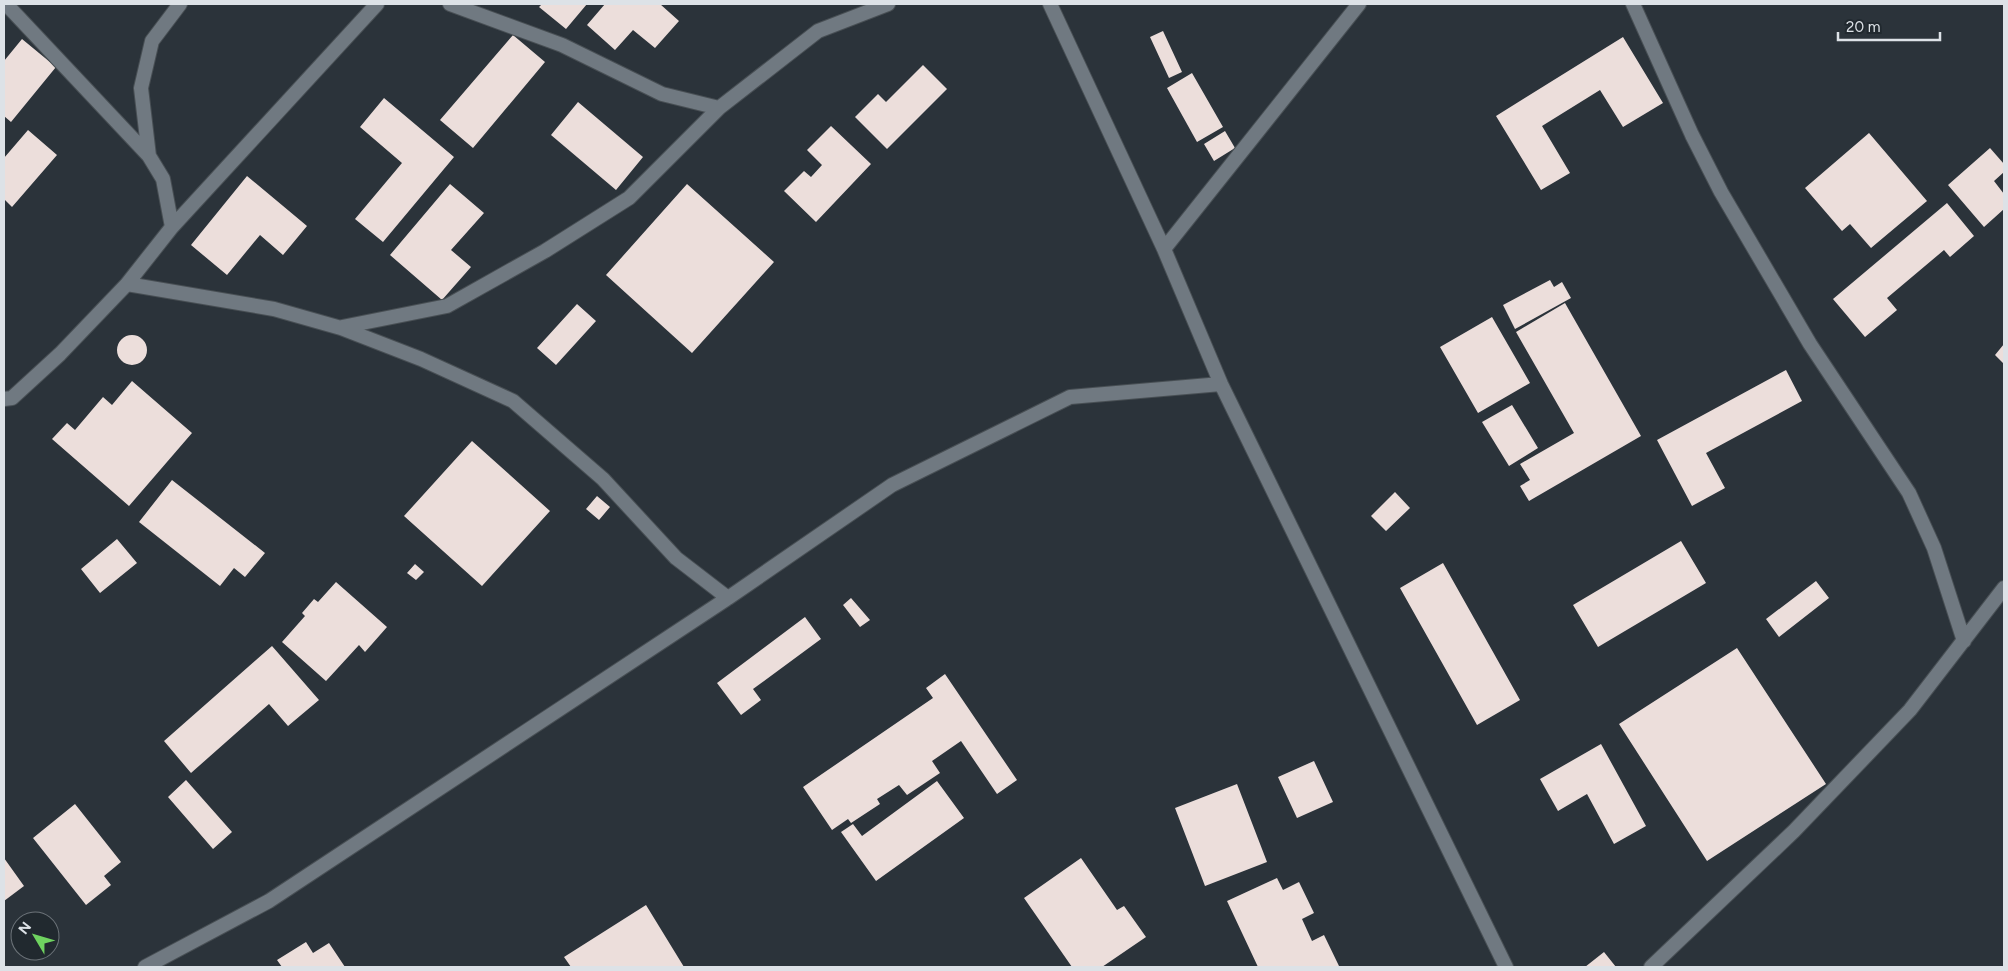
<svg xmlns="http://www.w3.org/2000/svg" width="2008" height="971" viewBox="0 0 2008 971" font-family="Figtree,sans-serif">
	<rect width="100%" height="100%" fill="#2b333a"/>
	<path fill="#ecdedb" d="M 542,4 L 587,4 L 566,29 L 539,7 Z
		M 605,4 L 660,4 L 679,21 L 655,48 L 633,30 L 615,50 L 587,25 Z
		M 1163,31 L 1182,72 L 1169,78 L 1150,37 Z
		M 513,35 L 545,62 L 473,148 L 440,120 Z
		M 1623,37 L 1663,103 L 1623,127 L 1600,90 L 1542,126 L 1570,173 L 1541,190 L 1496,116 Z
		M 22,39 L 56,67 L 11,122 L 4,116 L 4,61 Z
		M 923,65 L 947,89 L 887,149 L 855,117 L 878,94 L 886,102 Z
		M 1192,73 L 1223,127 L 1197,142 L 1167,88 Z
		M 384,98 L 454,157 L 383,242 L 355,219 L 402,163 L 360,127 Z
		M 578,102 L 643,157 L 616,190 L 551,135 Z
		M 831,126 L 871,164 L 816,222 L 784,191 L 804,171 L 811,177 L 822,165 L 807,150 Z
		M 28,130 L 57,155 L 12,207 L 4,199 L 4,158 Z
		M 1225,131 L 1235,148 L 1214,161 L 1204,144 Z
		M 1869,133 L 1927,201 L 1871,248 L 1850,224 L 1842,231 L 1805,188 Z
		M 1990,148 L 2004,164 L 2004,172 L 1994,181 L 2004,194 L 2004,209 L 1984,227 L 1948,185 Z
		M 247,176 L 307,226 L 283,255 L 260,235 L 227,275 L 191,245 Z
		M 450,184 L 484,213 L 451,250 L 471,267 L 442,300 L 390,255 Z
		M 687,184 L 774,262 L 692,353 L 606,275 Z
		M 1947,203 L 1974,236 L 1950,257 L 1944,250 L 1887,298 L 1897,310 L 1865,337 L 1833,299 Z
		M 1550,280 L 1554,287 L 1562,282 L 1571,298 L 1515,329 L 1503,305 Z
		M 1565,303 L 1641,436 L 1529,501 L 1520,486 L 1530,480 L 1520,464 L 1574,433 L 1516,332 Z
		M 577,304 L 596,321 L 556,365 L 537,348 Z
		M 1492,317 L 1530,383 L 1478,413 L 1440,347 Z
		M117 350a15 15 0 1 1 30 0a15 15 0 1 1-30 0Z
		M 2004,344 L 2004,364 L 1995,355 Z
		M 1786,370 L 1802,401 L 1706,453 L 1725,488 L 1692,506 L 1657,440 Z
		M 132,381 L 192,433 L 129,506 L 52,439 L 67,423 L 75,430 L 103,397 L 112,405 Z
		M 1512,405 L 1538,448 L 1509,466 L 1482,422 Z
		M 472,441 L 550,511 L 482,586 L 404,516 Z
		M 172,480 L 265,553 L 245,577 L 234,568 L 220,586 L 139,522 Z
		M 1395,492 L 1410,508 L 1386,531 L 1371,516 Z
		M 597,496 L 610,507 L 599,520 L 586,509 Z
		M 117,539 L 137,563 L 100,593 L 81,569 Z
		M 1681,541 L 1706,583 L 1598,647 L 1573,605 Z
		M 1443,563 L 1520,700 L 1477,725 L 1400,588 Z
		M 415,564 L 424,572 L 416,580 L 407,573 Z
		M 1816,581 L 1829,598 L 1779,637 L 1766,619 Z
		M 336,582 L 387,627 L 365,652 L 359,645 L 326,681 L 282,642 L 305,616 L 302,613 L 314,599 L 318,602 Z
		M 851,598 L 870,620 L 860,627 L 843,605 Z
		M 805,617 L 821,639 L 753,689 L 761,700 L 741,715 L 717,683 Z
		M 272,646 L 319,700 L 288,726 L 269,704 L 191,773 L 164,741 Z
		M 1737,648 L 1826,784 L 1707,861 L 1619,724 Z
		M 945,674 L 1017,780 L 997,794 L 961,741 L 932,761 L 940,773 L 907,795 L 899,785 L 877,799 L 880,804 L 851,823 L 848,819 L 832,830 L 803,787 L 933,698 L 926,688 Z
		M 1601,744 L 1646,826 L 1614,844 L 1587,794 L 1558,811 L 1540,779 Z
		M 1314,761 L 1333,802 L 1297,818 L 1278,777 Z
		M 186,780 L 232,832 L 213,849 L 168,797 Z
		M 937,781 L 964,818 L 876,881 L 841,832 L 853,824 L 862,836 Z
		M 1237,784 L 1267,862 L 1205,886 L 1175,808 Z
		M 75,804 L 121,862 L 104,876 L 111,885 L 86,905 L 33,838 Z
		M 4,858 L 24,886 L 4,901 Z
		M 1081,858 L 1117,910 L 1124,906 L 1146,937 L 1102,967 L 1072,967 L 1024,898 Z
		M 1277,878 L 1283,890 L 1299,882 L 1314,913 L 1302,919 L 1312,941 L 1324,935 L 1339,966 L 1258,967 L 1227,901 Z
		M 646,905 L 684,967 L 571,967 L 564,957 Z
		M 306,942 L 313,953 L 329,943 L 345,967 L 282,967 L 277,960 Z
		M 1604,952 L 1616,967 L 1585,967 Z"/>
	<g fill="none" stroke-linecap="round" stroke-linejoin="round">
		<g stroke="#484f54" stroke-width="16">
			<path id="minor" d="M 6,4 L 149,156 L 163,179 L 172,227
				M 450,4 L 562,45 L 662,94 L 719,108
				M 1050,4 L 1164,249 L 1221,384 L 1506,967
				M 1633,4 L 1692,135 L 1721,192 L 1810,344 L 1909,493 L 1934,548 L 1964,641
				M 149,156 L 141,88 L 152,41 L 180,4
				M 1164,249 L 1359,4
				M 127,284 L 274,309 L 341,328 L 421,359 L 513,401 L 603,479 L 676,558 L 728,598
				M 342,327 L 447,306 L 545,251 L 629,198 L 719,108 L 818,31 L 888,4
				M 4,399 L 12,398 L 60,354 L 127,284 L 172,227 L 377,4
				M 145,967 L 269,901 L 728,598 L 892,485 L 1070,397 L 1221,384
				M 1651,967 L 1794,831 L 1910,710 L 2004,588"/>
		</g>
		<use href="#minor" stroke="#707981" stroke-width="14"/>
	</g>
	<rect width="2008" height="971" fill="none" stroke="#dde2e7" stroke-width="10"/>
	<g transform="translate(35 936) rotate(308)"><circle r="24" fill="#21292f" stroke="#6c7379"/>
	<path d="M0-4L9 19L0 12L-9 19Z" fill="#6fd360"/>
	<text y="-8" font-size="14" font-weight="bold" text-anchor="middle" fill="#dde2e7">N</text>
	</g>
	<path d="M1838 32v8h102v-8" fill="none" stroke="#dde2e7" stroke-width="2.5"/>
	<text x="1846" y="32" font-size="15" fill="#dde2e7" stroke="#21292f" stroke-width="4" paint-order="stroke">20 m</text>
</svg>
